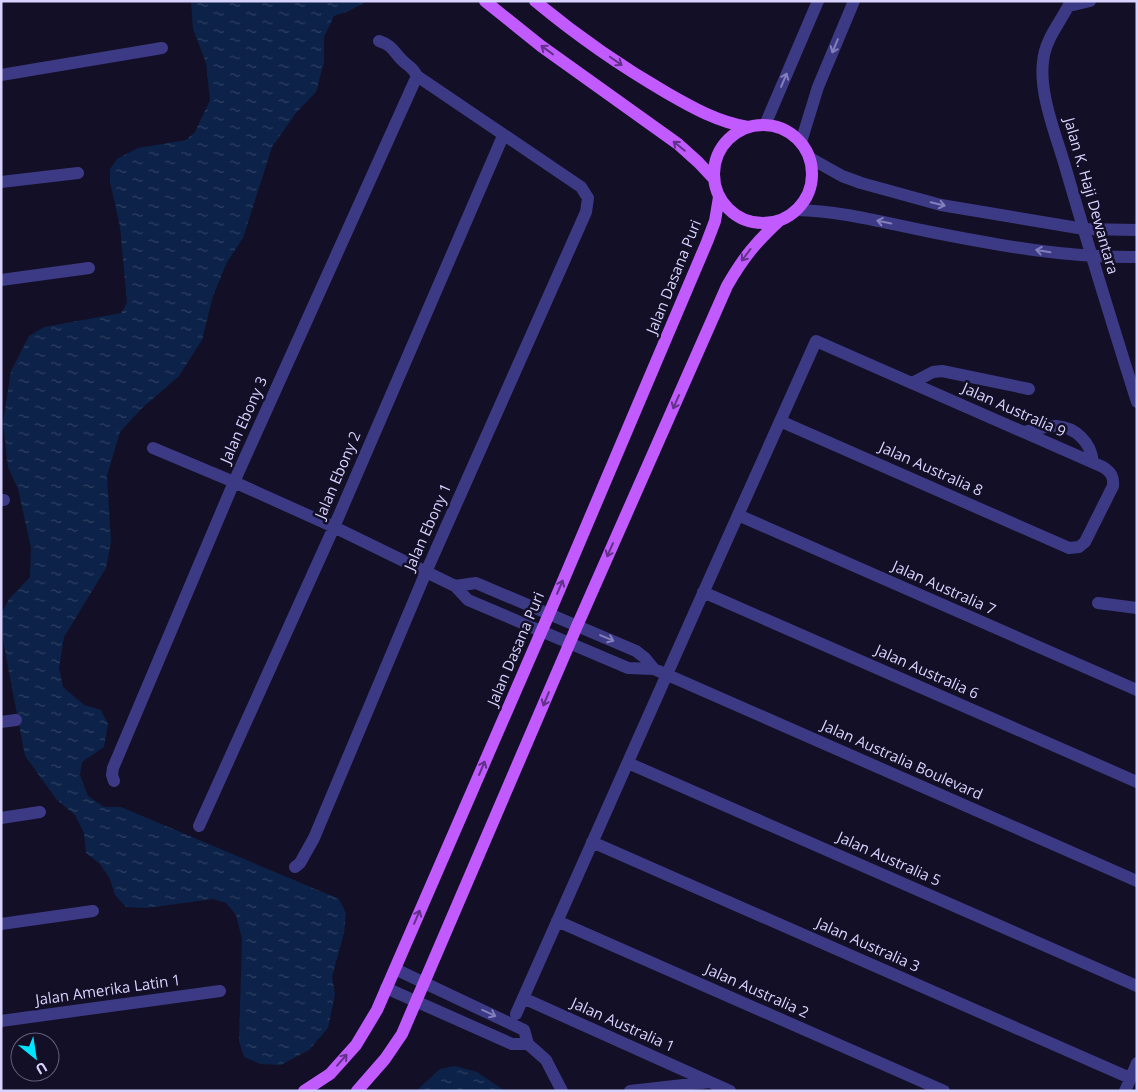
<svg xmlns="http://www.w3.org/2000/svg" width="1138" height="1092" viewBox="0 0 1138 1092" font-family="'Open Sans',sans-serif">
	<defs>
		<pattern id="water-ripples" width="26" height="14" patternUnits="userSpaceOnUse" patternTransform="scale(1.25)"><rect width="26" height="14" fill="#0c2248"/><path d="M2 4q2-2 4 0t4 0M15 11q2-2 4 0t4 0" fill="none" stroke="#2f4163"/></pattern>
	</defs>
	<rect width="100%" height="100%" fill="#130f26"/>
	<path fill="url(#water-ripples)" d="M 191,1 L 367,1 L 349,11 L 334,16 L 324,37 L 324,62 L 316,92 L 296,113 L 272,147 L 243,238 L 227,262 L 213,296 L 202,340 L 179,376 L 141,409 L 120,432 L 107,476 L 111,542 L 106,568 L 64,637 L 59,668 L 63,687 L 84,705 L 101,710 L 108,724 L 104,747 L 82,762 L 80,775 L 88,796 L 104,807 L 121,807 L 339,899 L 346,913 L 344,933 L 332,977 L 335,994 L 328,1028 L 309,1050 L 281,1065 L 260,1064 L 244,1057 L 239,1041 L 242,939 L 236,915 L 226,903 L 213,899 L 146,908 L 126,907 L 115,895 L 110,879 L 100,864 L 86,853 L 84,833 L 75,815 L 57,800 L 25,756 L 3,641 L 2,612 L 9,599 L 30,577 L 31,548 L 18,489 L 8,467 L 3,423 L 11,371 L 29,336 L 44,327 L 121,313 L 127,303 L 120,227 L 110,182 L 110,169 L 117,159 L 138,148 L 186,140 L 195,132 L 210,100 L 206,63 L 193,29 Z
		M 455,1066 L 477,1072 L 505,1091 L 416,1091 L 440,1069 Z"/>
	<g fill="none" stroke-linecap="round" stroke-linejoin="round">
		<path stroke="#3d3a85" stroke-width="12" d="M 1071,1 C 1061,22 1045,38 1043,62 C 1039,94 1056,135 1065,166 C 1088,245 1112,323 1137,402
			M 1069,6 L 1090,1
			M 1,75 L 162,48
			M 1,182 L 78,173
			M 1,280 L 89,268
			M 912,383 L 933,372 L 942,371 L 1029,389
			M 1024,432 C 1034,430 1045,426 1056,426 C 1076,427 1091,443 1093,462
			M 153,448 L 234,482 L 334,527 L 455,586 L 468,600 L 628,668 L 654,669 L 1137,881
			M 1,500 L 4,500
			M 738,515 L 1137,690
			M 455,586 L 476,583 L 636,651 L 645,658 L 654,669
			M 703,592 L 1137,782
			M 1098,603 L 1137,608
			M 1,722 L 16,720
			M 628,763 L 1137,986
			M 114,781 L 112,775 L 113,768 L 234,482 L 417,76
			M 1,818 L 40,812
			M 199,826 L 334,527 L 503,136
			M 592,842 L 1130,1078
			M 295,867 L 300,863 L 314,838 L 426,572 L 586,212 L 588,198 L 581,187 L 417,76 C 412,66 410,68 403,61 C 393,52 394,46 379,41
			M 557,921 L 944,1091
			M 1,924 L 93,911
			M 395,969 L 524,1030 L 528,1044 L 546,1060 L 562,1091
			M 386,988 L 512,1044 L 528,1044
			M 523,998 L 730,1091
			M 516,1014 C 616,789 715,565 816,341 L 1103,467 C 1111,472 1114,477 1113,486 L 1085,542 L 1079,547 L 1069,548 L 780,421
			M 1,1021 L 220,991
			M 630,1091 L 710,1082
			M 1125,1091 L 1137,1063"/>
		<path stroke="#3d3a85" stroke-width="12" d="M 765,125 L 818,1
			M 801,142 L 818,87 L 854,1
			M 810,158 L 842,176 L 861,183 L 941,205 L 1084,229 L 1137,230
			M 796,210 C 845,211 888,224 936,233 C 1002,246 1069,258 1137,257"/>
		<path stroke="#c25bff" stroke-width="12" d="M 485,1 L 541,46 L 678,144 L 698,162 L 714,179
			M 535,1 C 576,35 620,66 667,93 C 693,108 718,122 748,127
			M714 174a49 49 0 1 1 98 0a49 49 0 1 1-98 0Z
			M 304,1091 L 330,1074 L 356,1045 L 377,1010 L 549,614 L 707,242 L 715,221 L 719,197
			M 357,1091 L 385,1059 L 402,1034 L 577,626 L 727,286 C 743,258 756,242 780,220"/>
	</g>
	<defs><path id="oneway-shaft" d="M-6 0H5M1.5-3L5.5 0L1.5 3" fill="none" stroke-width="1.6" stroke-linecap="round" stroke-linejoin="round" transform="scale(1.25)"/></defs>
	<g stroke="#837fbc">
		<use href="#oneway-shaft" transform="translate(835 46) rotate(113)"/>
		<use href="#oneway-shaft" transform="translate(784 80) rotate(-67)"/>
		<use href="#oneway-shaft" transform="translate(938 204) rotate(14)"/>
		<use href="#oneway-shaft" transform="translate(884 222) rotate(-168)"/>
		<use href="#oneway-shaft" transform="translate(1043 251) rotate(-171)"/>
		<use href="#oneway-shaft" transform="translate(607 638) rotate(23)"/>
		<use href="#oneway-shaft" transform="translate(489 1013) rotate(25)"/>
	</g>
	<g stroke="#623188">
		<use href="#oneway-shaft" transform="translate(547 50) rotate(-144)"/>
		<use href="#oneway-shaft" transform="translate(616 61) rotate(35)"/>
		<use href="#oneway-shaft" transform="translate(679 146) rotate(-141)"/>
		<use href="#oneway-shaft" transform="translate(746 255) rotate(127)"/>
		<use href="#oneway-shaft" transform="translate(676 402) rotate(114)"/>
		<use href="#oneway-shaft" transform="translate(610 550) rotate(114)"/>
		<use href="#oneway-shaft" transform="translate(560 587) rotate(-67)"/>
		<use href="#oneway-shaft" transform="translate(546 699) rotate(113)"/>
		<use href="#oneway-shaft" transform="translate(482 768) rotate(-67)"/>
		<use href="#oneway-shaft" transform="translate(417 917) rotate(-67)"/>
		<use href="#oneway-shaft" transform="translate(342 1060) rotate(-49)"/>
	</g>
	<g text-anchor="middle" stroke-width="5" stroke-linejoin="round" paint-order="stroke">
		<g font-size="15" fill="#d9d4ff" stroke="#130f26">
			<text transform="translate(1091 196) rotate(74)" y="5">Jalan K. Haji Dewantara</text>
			<text transform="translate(674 277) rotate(-68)" y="5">Jalan Dasana Puri</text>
			<text transform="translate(1014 410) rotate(24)" y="5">Jalan Australia 9</text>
			<text transform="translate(244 420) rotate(-66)" y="5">Jalan Ebony 3</text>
			<text transform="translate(931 469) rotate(24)" y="5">Jalan Australia 8</text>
			<text transform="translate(338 475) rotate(-67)" y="5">Jalan Ebony 2</text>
			<text transform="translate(428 527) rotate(-66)" y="5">Jalan Ebony 1</text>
			<text transform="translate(944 588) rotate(24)" y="5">Jalan Australia 7</text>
			<text transform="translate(516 649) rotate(-67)" y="5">Jalan Dasana Puri</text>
			<text transform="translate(927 672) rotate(24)" y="5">Jalan Australia 6</text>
			<text transform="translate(902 760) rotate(24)" y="5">Jalan Australia Boulevard</text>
			<text transform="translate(889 859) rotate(24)" y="5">Jalan Australia 5</text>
			<text transform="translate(868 945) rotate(24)" y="5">Jalan Australia 3</text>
			<text transform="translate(108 990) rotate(-8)" y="5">Jalan Amerika Latin 1</text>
			<text transform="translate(757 991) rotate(24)" y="5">Jalan Australia 2</text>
			<text transform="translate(623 1025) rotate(24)" y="5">Jalan Australia 1</text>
		</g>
	</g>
	<rect width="1138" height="1092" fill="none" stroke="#d9d4ff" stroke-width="5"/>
	<g transform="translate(35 1057) rotate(150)"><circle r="24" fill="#130f26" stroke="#625e7d"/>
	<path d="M0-4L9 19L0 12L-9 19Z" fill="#00e5ff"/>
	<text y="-8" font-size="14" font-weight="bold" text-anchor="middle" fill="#d9d4ff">U</text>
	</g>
</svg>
